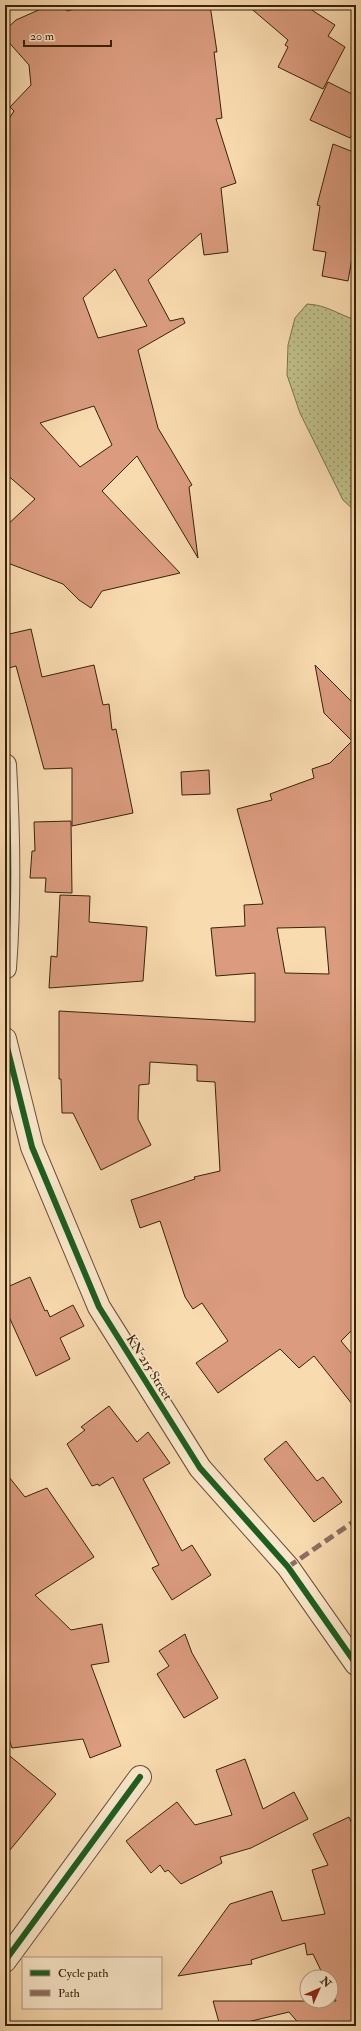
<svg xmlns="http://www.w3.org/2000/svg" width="361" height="2031" viewBox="0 0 361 2031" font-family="'IM FELL Double Pica',serif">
	<defs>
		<pattern id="grass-dots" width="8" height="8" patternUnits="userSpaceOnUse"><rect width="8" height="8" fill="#bfc08a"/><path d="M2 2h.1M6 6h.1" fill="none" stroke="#9c9c6f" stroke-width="1.8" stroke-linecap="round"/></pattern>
	</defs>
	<rect width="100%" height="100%" fill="#f9dbb0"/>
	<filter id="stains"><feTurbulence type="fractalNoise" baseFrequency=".005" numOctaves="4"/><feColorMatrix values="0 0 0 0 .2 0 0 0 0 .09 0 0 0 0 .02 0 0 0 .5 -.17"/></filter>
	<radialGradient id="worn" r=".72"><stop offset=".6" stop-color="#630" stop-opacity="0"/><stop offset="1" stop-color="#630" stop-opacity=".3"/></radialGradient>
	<path fill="url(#grass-dots)" stroke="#7b724a" d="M 307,304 C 327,305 337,314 356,320 L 356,510 L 354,510 L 343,500 L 300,413 L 287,375 L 288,345 L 295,318 Z"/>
	<path fill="#da9b7e" stroke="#37230a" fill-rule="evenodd" d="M 50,5 L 64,5 L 67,11 L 90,5 L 210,5 L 217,52 L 214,52 L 222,118 L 216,119 L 236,183 L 221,188 L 228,252 L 204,255 L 201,233 L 148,280 L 170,321 L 183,318 L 185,323 L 138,350 L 158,428 L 192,485 L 189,487 L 198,558 L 137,456 L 102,491 L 180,573 L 102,591 L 91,608 L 79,600 L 63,584 L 5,562 L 5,527 L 35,499 L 5,473 L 5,125 L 14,111 L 10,107 L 31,85 L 29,65 L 5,38 L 5,30 L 16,20 ZM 115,269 L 147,326 L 98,338 L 83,298 ZM 94,406 L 112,445 L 80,467 L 40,423 Z
		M 247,5 L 304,5 L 335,25 L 328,36 L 345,47 L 323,89 L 278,67 L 288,47 L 285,45 L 288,40 Z
		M 328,82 L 356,96 L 356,126 L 350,138 L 310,120 Z
		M 333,144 L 356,153 L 356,235 L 348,281 L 322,276 L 326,252 L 313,250 L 320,206 L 317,205 Z
		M 31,629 L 42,677 L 94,665 L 103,705 L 109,704 L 112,730 L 116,729 L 133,813 L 72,826 L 72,768 L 44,769 L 16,666 L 5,669 L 5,635 Z
		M 315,665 L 356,706 L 356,1075 L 352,1075 L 356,1202 L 356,1326 L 341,1341 L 356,1359 L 356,1409 L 314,1356 L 299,1368 L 280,1349 L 218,1393 L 196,1363 L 228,1341 L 202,1303 L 193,1309 L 185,1297 L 160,1221 L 140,1228 L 131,1200 L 195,1179 L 194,1177 L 220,1171 L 215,1082 L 197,1081 L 197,1065 L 150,1062 L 149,1084 L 139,1085 L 138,1119 L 151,1145 L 101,1170 L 73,1113 L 62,1113 L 61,1079 L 59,1079 L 59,1011 L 255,1022 L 255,973 L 216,976 L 211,928 L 245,926 L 244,905 L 263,904 L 237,809 L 272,800 L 270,794 L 314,778 L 312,769 L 330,763 L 352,741 L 324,713 ZM 325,927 L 329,974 L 285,973 L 277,928 Z
		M 209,770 L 210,794 L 182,795 L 181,772 Z
		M 71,821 L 72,893 L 45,892 L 46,878 L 30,878 L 32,851 L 35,851 L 34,822 Z
		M 60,895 L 90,896 L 89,922 L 147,927 L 143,981 L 49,988 L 51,956 L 57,957 Z
		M 30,1277 L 45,1311 L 47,1310 L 50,1317 L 73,1305 L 84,1326 L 60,1338 L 70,1359 L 36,1376 L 5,1308 L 5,1288 Z
		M 109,1406 L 137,1442 L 148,1432 L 170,1463 L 143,1479 L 182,1551 L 192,1545 L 211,1575 L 172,1600 L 152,1568 L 159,1565 L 113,1477 L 99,1486 L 98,1484 L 92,1486 L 67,1444 L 85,1430 L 81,1427 Z
		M 286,1441 L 317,1481 L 323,1477 L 342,1502 L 314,1522 L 264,1459 Z
		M 5,1472 L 25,1497 L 47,1488 L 94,1557 L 35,1595 L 71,1630 L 102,1624 L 109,1662 L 91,1665 L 121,1746 L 90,1758 L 83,1739 L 12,1748 L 5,1728 Z
		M 185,1634 L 192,1653 L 218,1698 L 184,1718 L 157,1674 L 169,1666 L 159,1651 Z
		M 5,1752 L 56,1794 L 5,1856 Z
		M 245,1759 L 263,1809 L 294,1792 L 308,1819 L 251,1848 L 220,1857 L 222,1863 L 181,1884 L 168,1870 L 165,1872 L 160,1865 L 151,1873 L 126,1841 L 177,1802 L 195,1825 L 232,1815 L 216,1770 Z
		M 349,1817 L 356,1832 L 356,2026 L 301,2026 L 289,2012 L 231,2026 L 220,2026 L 213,2001 L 336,2001 L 331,1990 L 331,1977 L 324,1977 L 313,1954 L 307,1955 L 305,1943 L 251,1960 L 252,1964 L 178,1976 L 230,1904 L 272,1891 L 282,1921 L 325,1914 L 312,1870 L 328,1865 L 313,1834 Z"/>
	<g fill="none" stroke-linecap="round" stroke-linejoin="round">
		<g stroke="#685134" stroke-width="24">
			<path id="street" d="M 5,765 C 9,833 10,900 5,968
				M 5,1039 L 32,1147 L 99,1307 L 200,1468 L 288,1567 L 356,1664
				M 5,1961 L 140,1777"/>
		</g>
		<use href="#street" stroke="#fbe8cc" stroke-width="22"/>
		<path stroke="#8d6e63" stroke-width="5" stroke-dasharray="10 5" stroke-linecap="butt" d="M 288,1567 L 356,1520"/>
		<g stroke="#fbe8cc" stroke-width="8">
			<path id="cycleway" d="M 5,765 C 9,833 10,900 5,968
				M 5,1039 L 32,1147 L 99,1307 L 200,1468 L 288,1567 L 356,1664
				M 5,1961 L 140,1777"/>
		</g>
		<use href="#cycleway" stroke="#1b5e20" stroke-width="6"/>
	</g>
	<g text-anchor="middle" stroke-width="3" stroke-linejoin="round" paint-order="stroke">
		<g font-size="13" fill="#37230a" stroke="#fbe8cc">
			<text transform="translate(150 1367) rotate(58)" y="5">KN 215 Street</text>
		</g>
	</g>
	<rect width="361" height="2031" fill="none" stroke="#f9dbb0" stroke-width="20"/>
	<rect x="6" y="6" width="349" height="2019" fill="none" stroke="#37230a" stroke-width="2"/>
	<rect x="10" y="10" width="341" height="2011" fill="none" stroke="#37230a"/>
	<rect x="22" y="1957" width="140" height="52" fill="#fbe8cc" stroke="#ad997e"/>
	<rect x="30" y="1970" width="20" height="6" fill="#1b5e20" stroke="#ad997e"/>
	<text x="58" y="1977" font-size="12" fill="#37230a">Cycle path</text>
	<rect x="30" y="1990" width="20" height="6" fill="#8d6e63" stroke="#ad997e"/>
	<text x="58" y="1997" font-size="12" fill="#37230a">Path</text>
	<g transform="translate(319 1989) rotate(45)"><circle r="19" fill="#fbe8cc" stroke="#ad997e"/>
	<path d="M0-3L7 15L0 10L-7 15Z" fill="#8f2418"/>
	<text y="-6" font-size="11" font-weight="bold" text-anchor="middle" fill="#37230a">N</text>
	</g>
	<path d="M24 40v6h87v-6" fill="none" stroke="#37230a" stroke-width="2"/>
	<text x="30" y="40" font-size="12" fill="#37230a" stroke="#fbe8cc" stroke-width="3" paint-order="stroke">20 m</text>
	<rect width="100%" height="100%" filter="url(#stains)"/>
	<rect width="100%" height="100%" fill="url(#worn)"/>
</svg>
